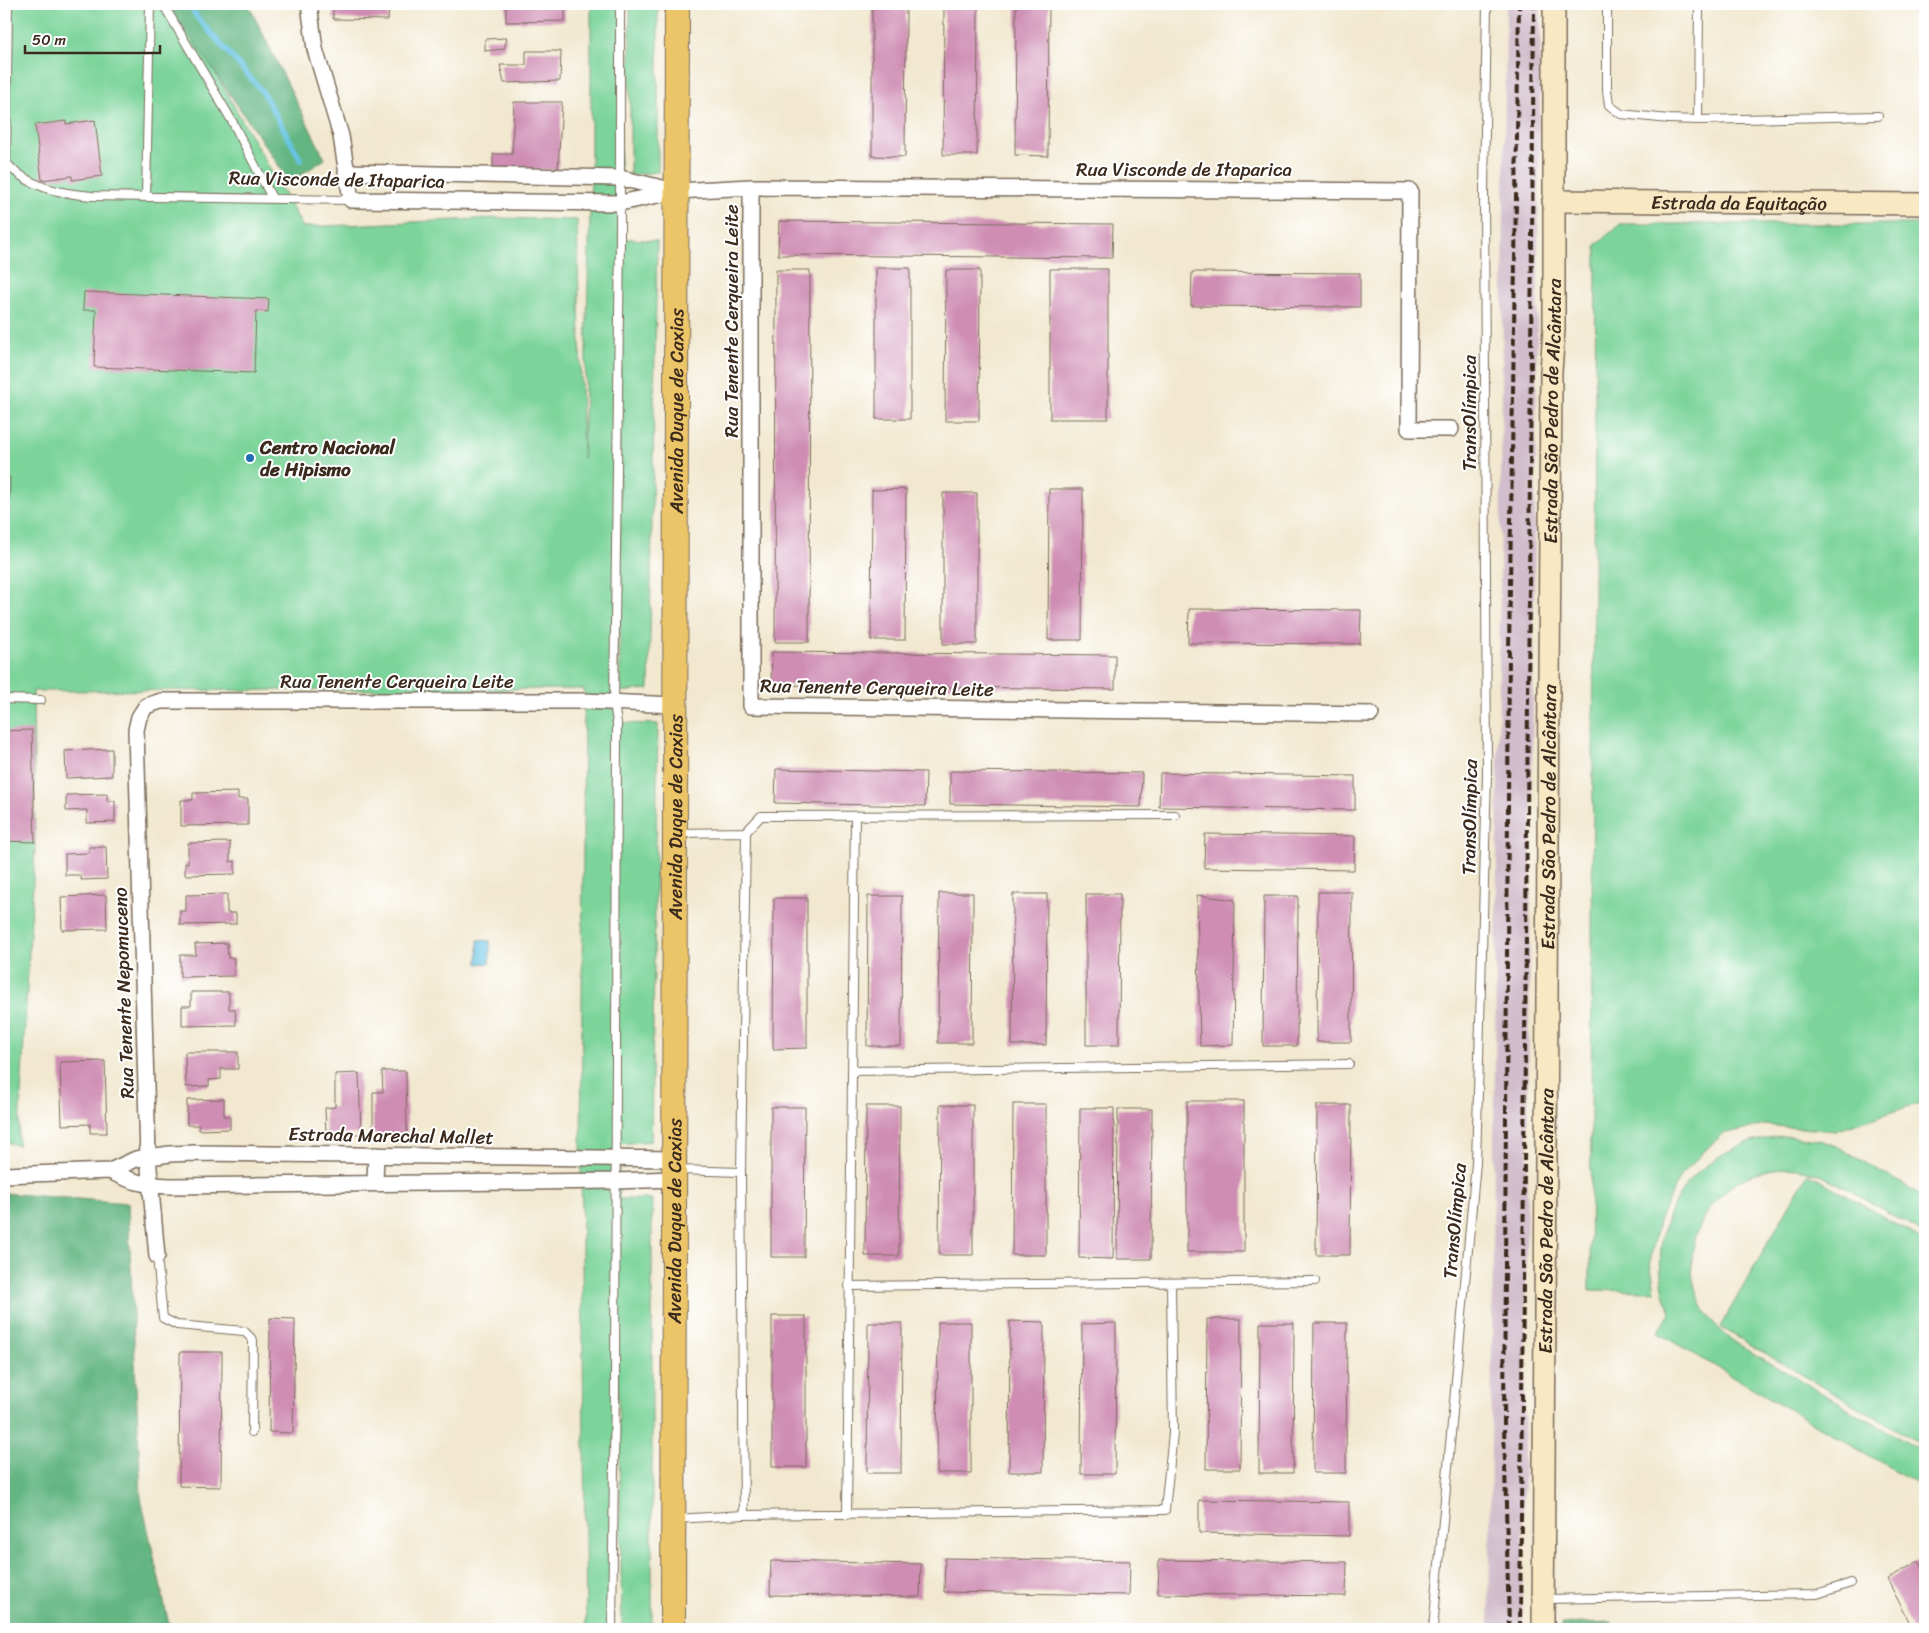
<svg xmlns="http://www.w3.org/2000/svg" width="1929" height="1633" viewBox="0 0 1929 1633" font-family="Sriracha,sans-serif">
	<rect width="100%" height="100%" fill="#fff"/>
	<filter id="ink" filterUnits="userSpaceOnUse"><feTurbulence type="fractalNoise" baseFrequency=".02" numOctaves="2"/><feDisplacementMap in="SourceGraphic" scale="10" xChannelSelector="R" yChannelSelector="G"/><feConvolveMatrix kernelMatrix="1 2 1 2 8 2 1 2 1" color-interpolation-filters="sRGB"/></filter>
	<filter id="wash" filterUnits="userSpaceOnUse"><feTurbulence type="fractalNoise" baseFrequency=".0096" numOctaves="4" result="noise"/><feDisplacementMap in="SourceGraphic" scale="20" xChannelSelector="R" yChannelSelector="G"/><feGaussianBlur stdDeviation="1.12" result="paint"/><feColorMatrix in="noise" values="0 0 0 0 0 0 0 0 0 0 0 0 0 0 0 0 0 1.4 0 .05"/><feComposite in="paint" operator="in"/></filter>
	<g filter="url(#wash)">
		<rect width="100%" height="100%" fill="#f1e8cf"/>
		<path fill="#d1bdcb" d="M 1506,4 L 1541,4 L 1522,1629 L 1489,1629 Z"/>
		<path fill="#7bd49a" stroke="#5b7f5c" d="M 4,4 L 176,4 L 303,227 L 499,218 L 577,220 L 583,458 L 591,178 L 591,4 L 620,4 L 620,238 L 657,241 L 649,689 L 620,692 L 620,341 L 617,723 L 658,724 L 651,1141 L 619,1144 L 619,1199 L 652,1199 L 652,1629 L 622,1626 L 617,1331 L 612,1629 L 586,1629 L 581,1157 L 584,689 L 33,691 L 35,847 L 18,1146 L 4,1141 Z
			M 630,4 L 658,4 L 658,172 L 630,175 Z
			M 1620,224 L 1925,224 L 1925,1101 L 1835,1131 L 1765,1125 L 1722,1134 L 1681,1174 L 1659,1221 L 1650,1261 L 1655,1291 L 1590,1290 L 1596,245 Z
			M 1783,1136 L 1819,1140 L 1836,1146 L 1925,1197 L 1925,1234 C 1904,1222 1883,1210 1863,1198 C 1842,1186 1821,1172 1797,1169 C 1725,1160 1669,1238 1701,1304 C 1709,1320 1721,1332 1736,1343 L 1925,1453 L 1925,1488 L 1658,1333 L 1670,1312 C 1637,1224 1692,1144 1783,1136 Z
			M 1808,1173 L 1925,1241 L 1925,1446 L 1720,1327 Z"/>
		<path fill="#64b682" stroke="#507050" d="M 168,4 L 248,4 L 325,159 L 290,182 Z
			M 4,1193 L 128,1203 L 141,1498 L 170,1629 L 4,1629 Z
			M 1613,1622 L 1612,1629 L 1562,1629 L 1562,1624 Z
			M 1726,1626 L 1800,1629 L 1725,1629 Z"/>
		<path fill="#66c4e4" stroke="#507781" d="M 478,940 L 490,941 L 490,963 L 478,964 Z"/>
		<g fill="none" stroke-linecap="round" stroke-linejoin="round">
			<path stroke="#66c4e4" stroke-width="5.5" d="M 190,4 L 196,16 L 262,91 L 301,160"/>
		</g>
		<g id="blocks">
			<path fill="#cf8db3" d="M 333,4 L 389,4 L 388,20 L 333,19 Z
				M 506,4 L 565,4 L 565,21 L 506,22 Z
				M 944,5 L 978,5 L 977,155 L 943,155 Z
				M 1016,5 L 1049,5 L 1048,156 L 1015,155 Z
				M 872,6 L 906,6 L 905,157 L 872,156 Z
				M 507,38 L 504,49 L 485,51 L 485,39 Z
				M 526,51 L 561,51 L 560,81 L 504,83 L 500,65 L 526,65 Z
				M 514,102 L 562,102 L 558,170 L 493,168 L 493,154 L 512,154 Z
				M 95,120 L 102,176 L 72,180 L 72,176 L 42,180 L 35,125 L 66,121 L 66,124 Z
				M 779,221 L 1113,224 L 1112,258 L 778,255 Z
				M 876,268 L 910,268 L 910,419 L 876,419 Z
				M 1050,269 L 1108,269 L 1108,419 L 1050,419 Z
				M 776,270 L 810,270 L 809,642 L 775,642 Z
				M 946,270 L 980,270 L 979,421 L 945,421 Z
				M 1192,272 L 1360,273 L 1360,307 L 1191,306 Z
				M 84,292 L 269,299 L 268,312 L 256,311 L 254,373 L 94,367 L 96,310 L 83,310 Z
				M 4,477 L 10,477 L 9,513 L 4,513 Z
				M 906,489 L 905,640 L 871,640 L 872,490 Z
				M 1049,489 L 1083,489 L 1082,640 L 1048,640 Z
				M 943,493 L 977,493 L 977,644 L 943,644 Z
				M 1189,609 L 1361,610 L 1360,644 L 1188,643 Z
				M 772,652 L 1115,655 L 1115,689 L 771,685 Z
				M 32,730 L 35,842 L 4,841 L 4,731 Z
				M 112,749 L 112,776 L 66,778 L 65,751 Z
				M 776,769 L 926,772 L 925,806 L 775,803 Z
				M 950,771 L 1142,773 L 1141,807 L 950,804 Z
				M 1160,773 L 1355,776 L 1355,810 L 1159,807 Z
				M 238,792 L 238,799 L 248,799 L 248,825 L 181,826 L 181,800 L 193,800 L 193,793 Z
				M 107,794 L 107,801 L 115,801 L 115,822 L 87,823 L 87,810 L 66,811 L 66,795 Z
				M 1205,834 L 1355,836 L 1354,870 L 1204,868 Z
				M 230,842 L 230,862 L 235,861 L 235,874 L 185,875 L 185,863 L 188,863 L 188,843 Z
				M 89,847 L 106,847 L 107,879 L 81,880 L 81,875 L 65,875 L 65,854 L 89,853 Z
				M 1318,892 L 1352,892 L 1351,1042 L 1317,1042 Z
				M 939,893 L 973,893 L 972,1043 L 938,1043 Z
				M 227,894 L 227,913 L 236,913 L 236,924 L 180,925 L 180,911 L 186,911 L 186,895 Z
				M 1013,894 L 1047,894 L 1046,1045 L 1012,1045 Z
				M 1086,894 L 1120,894 L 1119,1045 L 1086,1045 Z
				M 106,895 L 107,929 L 62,930 L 61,897 Z
				M 1197,895 L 1235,900 L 1233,1045 L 1200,1046 Z
				M 868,896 L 902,896 L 901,1046 L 867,1046 Z
				M 1264,896 L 1298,896 L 1297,1046 L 1263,1046 Z
				M 774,898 L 807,898 L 807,1048 L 773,1049 Z
				M 227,943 L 228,958 L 234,958 L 234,976 L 180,977 L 180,955 L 196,955 L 195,944 Z
				M 191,992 L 229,992 L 229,1009 L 235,1009 L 236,1025 L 182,1026 L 182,1006 L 191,1006 Z
				M 185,1052 L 238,1052 L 238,1069 L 221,1069 L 221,1079 L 209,1080 L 209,1086 L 186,1087 Z
				M 105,1061 L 107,1133 L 90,1133 L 90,1124 L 62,1125 L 60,1062 Z
				M 382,1071 L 406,1071 L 407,1134 L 373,1135 L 373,1092 L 383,1092 Z
				M 359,1073 L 361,1134 L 326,1135 L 325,1108 L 335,1107 L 335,1074 Z
				M 224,1099 L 224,1116 L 230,1116 L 230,1129 L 199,1130 L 199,1125 L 187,1125 L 187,1100 Z
				M 1187,1101 L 1244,1101 L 1244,1252 L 1187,1252 Z
				M 1013,1104 L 1046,1104 L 1046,1255 L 1012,1255 Z
				M 940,1105 L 973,1105 L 973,1255 L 939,1255 Z
				M 1317,1105 L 1351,1105 L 1350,1255 L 1316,1255 Z
				M 866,1106 L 900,1106 L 899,1256 L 865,1256 Z
				M 771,1107 L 805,1107 L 804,1257 L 771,1257 Z
				M 1080,1108 L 1114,1108 L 1113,1259 L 1079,1258 Z
				M 1118,1109 L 1152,1109 L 1151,1259 L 1117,1259 Z
				M 772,1316 L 806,1316 L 806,1467 L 772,1467 Z
				M 270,1318 L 295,1319 L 293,1433 L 269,1432 Z
				M 1207,1319 L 1241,1319 L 1240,1469 L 1206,1469 Z
				M 1010,1321 L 1044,1322 L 1043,1472 L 1009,1472 Z
				M 938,1322 L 971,1322 L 971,1473 L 937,1473 Z
				M 868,1323 L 902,1323 L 901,1473 L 867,1473 Z
				M 1116,1323 L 1115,1474 L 1081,1474 L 1082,1324 Z
				M 1260,1323 L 1294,1323 L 1293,1473 L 1259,1473 Z
				M 1314,1323 L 1347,1323 L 1346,1473 L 1313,1473 Z
				M 180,1352 L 222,1352 L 221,1487 L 179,1486 Z
				M 1199,1500 L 1349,1502 L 1349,1536 L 1199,1533 Z
				M 945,1558 L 1130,1561 L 1129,1595 L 944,1592 Z
				M 1159,1560 L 1347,1562 L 1346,1596 L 1158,1594 Z
				M 771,1561 L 921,1564 L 920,1597 L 770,1595 Z
				M 1919,1561 L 1925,1572 L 1925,1629 L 1913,1629 L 1887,1579 Z"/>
		</g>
	</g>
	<g filter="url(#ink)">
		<use href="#blocks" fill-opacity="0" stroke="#7b6c5c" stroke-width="1"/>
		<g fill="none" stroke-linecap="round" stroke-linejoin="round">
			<g stroke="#7b6c5c" stroke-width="10">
				<path id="lane" d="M 163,4 L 232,121 L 272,198
					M 1607,4 L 1607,90 L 1609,105 L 1621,114 L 1669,119 L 1698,120 L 1878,116
					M 1698,120 L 1699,4
					M 4,161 C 29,188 58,193 92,196 L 351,200
					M 6,164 L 8,4
					M 146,197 L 150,4
					M 4,699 L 41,700
					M 746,832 L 761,816 L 1175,815
					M 676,833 L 746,832 L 741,1172 L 744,1515
					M 852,1071 L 1349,1064
					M 678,1170 L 741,1172
					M 157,1256 L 163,1318 L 177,1325 L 244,1331 L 253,1340 L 252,1432
					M 849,1286 L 1315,1281
					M 847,1515 L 855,816
					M 675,1519 L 744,1515 L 1165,1510 L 1173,1433 L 1171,1283
					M 1546,1599 L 1817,1594 L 1851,1583
					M 612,1629 L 615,1386 L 617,723 L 614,703 L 620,238 L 620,4
					M 1433,1629 L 1476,1163 L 1487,776 L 1484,192 L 1487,4"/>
			</g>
			<g stroke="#7b6c5c" stroke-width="18">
				<path id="street" d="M 309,4 L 315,49 L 341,136 L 351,200 L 620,203 L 677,191 L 751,187 L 1410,191 L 1409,429 L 1451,429
					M 346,172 L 620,178 L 671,190
					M 751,187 L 751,706 L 1371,714
					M 110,1171 C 131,1182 145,1185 170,1186 L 615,1181 L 674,1179
					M 4,1175 L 110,1171 L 136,1159 L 170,1154 L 194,1153 L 674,1159
					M 375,1183 L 376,1155
					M 157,1256 L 148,1157 L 136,730 L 139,717 L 146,706 L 161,701 L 584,701 L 675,705"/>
			</g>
			<g stroke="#7b6c5c" stroke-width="24">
				<g id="secondary">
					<path id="s1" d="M 1553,201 L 1925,204"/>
					<path id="s2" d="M 1543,1629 L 1551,372 L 1554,329 L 1554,4"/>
				</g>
			</g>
			<g stroke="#7b6c5c" stroke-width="26">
				<g id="primary">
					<path id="s3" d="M 673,1629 L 677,4"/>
				</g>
			</g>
			<use href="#lane" stroke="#fff" stroke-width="8"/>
			<use href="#street" stroke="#fff" stroke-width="15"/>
			<use href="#secondary" stroke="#f8e8c3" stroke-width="21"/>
			<use href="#primary" stroke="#edc569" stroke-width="24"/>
			<path stroke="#3b2a1e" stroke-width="4" stroke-dasharray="8 4" stroke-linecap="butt" d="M 1509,1629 L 1504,1423 L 1509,651 L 1519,4
				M 1520,1629 L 1534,4"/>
		</g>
	</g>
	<circle fill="#1f6fb2" stroke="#fff" stroke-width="2" cx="250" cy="458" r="5"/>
	<g text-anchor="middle" stroke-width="4" stroke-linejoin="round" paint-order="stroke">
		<g font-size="19" fill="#3b2a1e" stroke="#fff">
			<text x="1184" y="176">Rua Visconde de Itaparica</text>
			<text transform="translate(337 179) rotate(1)" y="7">Rua Visconde de Itaparica</text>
			<text dy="7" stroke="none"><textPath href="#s1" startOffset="186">Estrada da Equitação</textPath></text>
			<text transform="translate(731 321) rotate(-90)" y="7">Rua Tenente Cerqueira Leite</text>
			<text dy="7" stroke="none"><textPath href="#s3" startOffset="1218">Avenida Duque de Caxias</textPath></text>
			<text dy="7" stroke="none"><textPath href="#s2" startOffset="1218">Estrada São Pedro de Alcântara</textPath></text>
			<text transform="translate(1469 413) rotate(-90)" y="7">TransOlímpica</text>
			<text x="397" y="688">Rua Tenente Cerqueira Leite</text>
			<text transform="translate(877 687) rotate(1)" y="7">Rua Tenente Cerqueira Leite</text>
			<text dy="7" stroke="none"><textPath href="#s2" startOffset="812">Estrada São Pedro de Alcântara</textPath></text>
			<text dy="7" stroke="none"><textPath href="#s3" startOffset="812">Avenida Duque de Caxias</textPath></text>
			<text transform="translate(1469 817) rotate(-89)" y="7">TransOlímpica</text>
			<text transform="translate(123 993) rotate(-92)" y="7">Rua Tenente Nepomuceno</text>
			<text transform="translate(391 1135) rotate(1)" y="7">Estrada Marechal Mallet</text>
			<text dy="7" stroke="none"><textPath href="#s3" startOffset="408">Avenida Duque de Caxias</textPath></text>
			<text transform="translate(1454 1221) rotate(-85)" y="7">TransOlímpica</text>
			<text dy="7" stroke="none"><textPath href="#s2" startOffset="408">Estrada São Pedro de Alcântara</textPath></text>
		</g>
		<g font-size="19" font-weight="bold" fill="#3b2a1e" stroke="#fff" text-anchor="start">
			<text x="260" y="454">Centro Nacional<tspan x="260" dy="22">de Hipismo</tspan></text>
		</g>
	</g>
	<rect width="1929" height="1633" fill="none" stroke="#fff" stroke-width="20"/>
	<path d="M25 45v8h135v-8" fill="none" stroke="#3b2a1e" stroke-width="2.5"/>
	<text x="32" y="45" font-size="15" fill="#3b2a1e" stroke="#ffffff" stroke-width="4" paint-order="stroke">50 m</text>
</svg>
